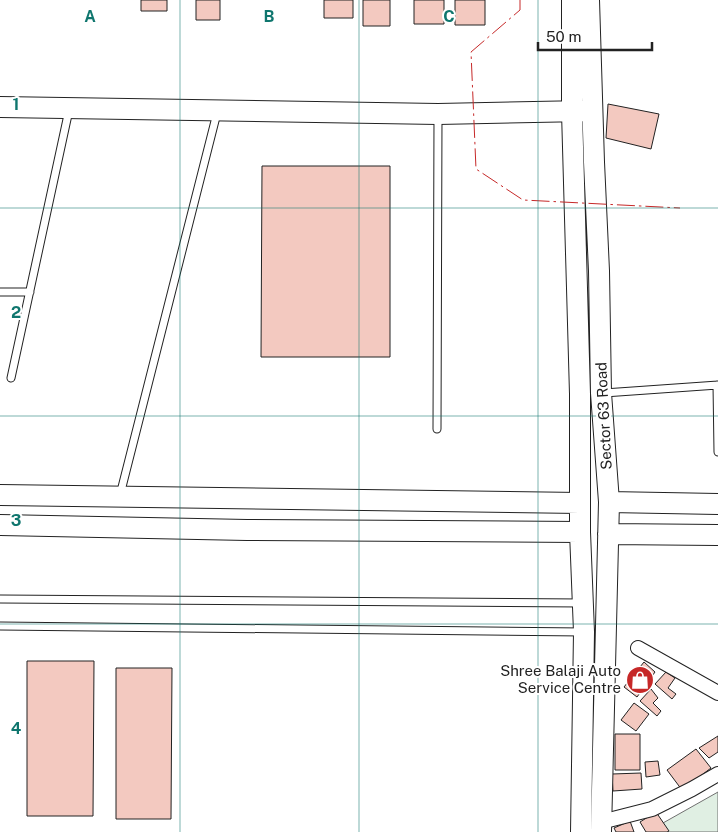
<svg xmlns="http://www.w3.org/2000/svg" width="718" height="832" viewBox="0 0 718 832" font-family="'Public Sans',sans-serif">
	<rect width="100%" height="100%" fill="#fff"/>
	<path fill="#e0efe3" stroke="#6f6f6f" d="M 718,792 L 718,832 L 647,832 Z"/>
	<path fill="#f3c9c0" stroke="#222" d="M 141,0 L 167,0 L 167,11 L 141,11 Z
		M 196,0 L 220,0 L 220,20 L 196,20 Z
		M 324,0 L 353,0 L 353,18 L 324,18 Z
		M 363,0 L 390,0 L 390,26 L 363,26 Z
		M 414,0 L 444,0 L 444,24 L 414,24 Z
		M 455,0 L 485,0 L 485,25 L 455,25 Z
		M 608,104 L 659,114 L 651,149 L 606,138 Z
		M 262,166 L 390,166 L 390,357 L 261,357 Z
		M 27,661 L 94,661 L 93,816 L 27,816 Z
		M 644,662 L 655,672 L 637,697 L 624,687 Z
		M 116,668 L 172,668 L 171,819 L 116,819 Z
		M 666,672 L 675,678 L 668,688 L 676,694 L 672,699 L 655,684 Z
		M 651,689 L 658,698 L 653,703 L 661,711 L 657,716 L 640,701 Z
		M 634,703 L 649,714 L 636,731 L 621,720 Z
		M 615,734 L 640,734 L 640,770 L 615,770 Z
		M 718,736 L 718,752 L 709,758 L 699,748 Z
		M 696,749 L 711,768 L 682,790 L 667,770 Z
		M 658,761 L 660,775 L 646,777 L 645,762 Z
		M 641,773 L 642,789 L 613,791 L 612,774 Z
		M 656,812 L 669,831 L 667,832 L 646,832 L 640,822 Z
		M 630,821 L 634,832 L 616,832 L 614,828 Z"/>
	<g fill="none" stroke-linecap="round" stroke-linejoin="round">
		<g stroke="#222" stroke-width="9">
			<path id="lane" d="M 0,292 L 30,292
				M 11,378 L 69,110
				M 717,385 L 718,452
				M 604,393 L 718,385
				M 437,429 L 438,117
				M 120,495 L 217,113
				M 0,599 L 582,603
				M 0,626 L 584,632"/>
		</g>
		<g stroke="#222" stroke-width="16">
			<path id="street" d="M 638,648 L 718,693
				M 601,822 L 652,809 L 692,789 L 718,774"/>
		</g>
		<g stroke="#222" stroke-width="22">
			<path id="secondary" d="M 572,0 L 572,112 L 580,394 L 580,532 L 584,632 L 581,832
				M 589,0 L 594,162 L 599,271 L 601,393 L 609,502 L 601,832
				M 0,107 L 438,114 L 585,111
				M 0,495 L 580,503
				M 609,502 L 718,504
				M 0,525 L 247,530 L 580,532
				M 608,534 L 718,535"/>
		</g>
		<use href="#lane" stroke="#fff" stroke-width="7"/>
		<use href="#street" stroke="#fff" stroke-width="14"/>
		<use href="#secondary" stroke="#fff" stroke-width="20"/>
		<path stroke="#c62828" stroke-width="1" stroke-dasharray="18 4 2.5 4" stroke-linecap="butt" d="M 520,0 L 520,10 L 471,52 L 476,169 L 523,200 L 680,208"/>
	</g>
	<path fill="none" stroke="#0f766e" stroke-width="1" stroke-opacity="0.55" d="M 180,0 L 180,832M 359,0 L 359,832M 538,0 L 538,832M 0,208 L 718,208M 0,416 L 718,416M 0,624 L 718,624"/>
	<defs>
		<g id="shop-disc" transform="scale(1.4375)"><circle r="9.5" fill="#c62828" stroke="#fff"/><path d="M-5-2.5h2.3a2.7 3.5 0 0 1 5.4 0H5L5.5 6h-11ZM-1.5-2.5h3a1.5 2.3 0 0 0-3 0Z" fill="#fff"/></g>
	</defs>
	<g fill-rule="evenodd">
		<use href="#shop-disc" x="640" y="680"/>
	</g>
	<g text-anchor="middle" stroke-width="4" stroke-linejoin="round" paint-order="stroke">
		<g font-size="15" fill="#222" stroke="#fff">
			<text transform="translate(604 416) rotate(-93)" y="5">Sector 63 Road</text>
		</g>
		<g font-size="15" fill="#222" stroke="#fff" text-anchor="end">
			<text x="621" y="676">Shree Balaji Auto<tspan x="621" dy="17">Service Centre</tspan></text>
		</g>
	</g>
	<g font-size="16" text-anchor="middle" font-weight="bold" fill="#0f766e" stroke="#fff" stroke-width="4" stroke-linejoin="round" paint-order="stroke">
		<text x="90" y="22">A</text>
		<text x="269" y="22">B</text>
		<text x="449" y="22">C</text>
		<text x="16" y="110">1</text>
		<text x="16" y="318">2</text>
		<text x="16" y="526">3</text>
		<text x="16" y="734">4</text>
	</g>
	<path d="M538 42v8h114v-8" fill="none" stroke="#222222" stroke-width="2.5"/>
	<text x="546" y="42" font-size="15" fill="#222222" stroke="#ffffff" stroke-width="4" paint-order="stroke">50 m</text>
</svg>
